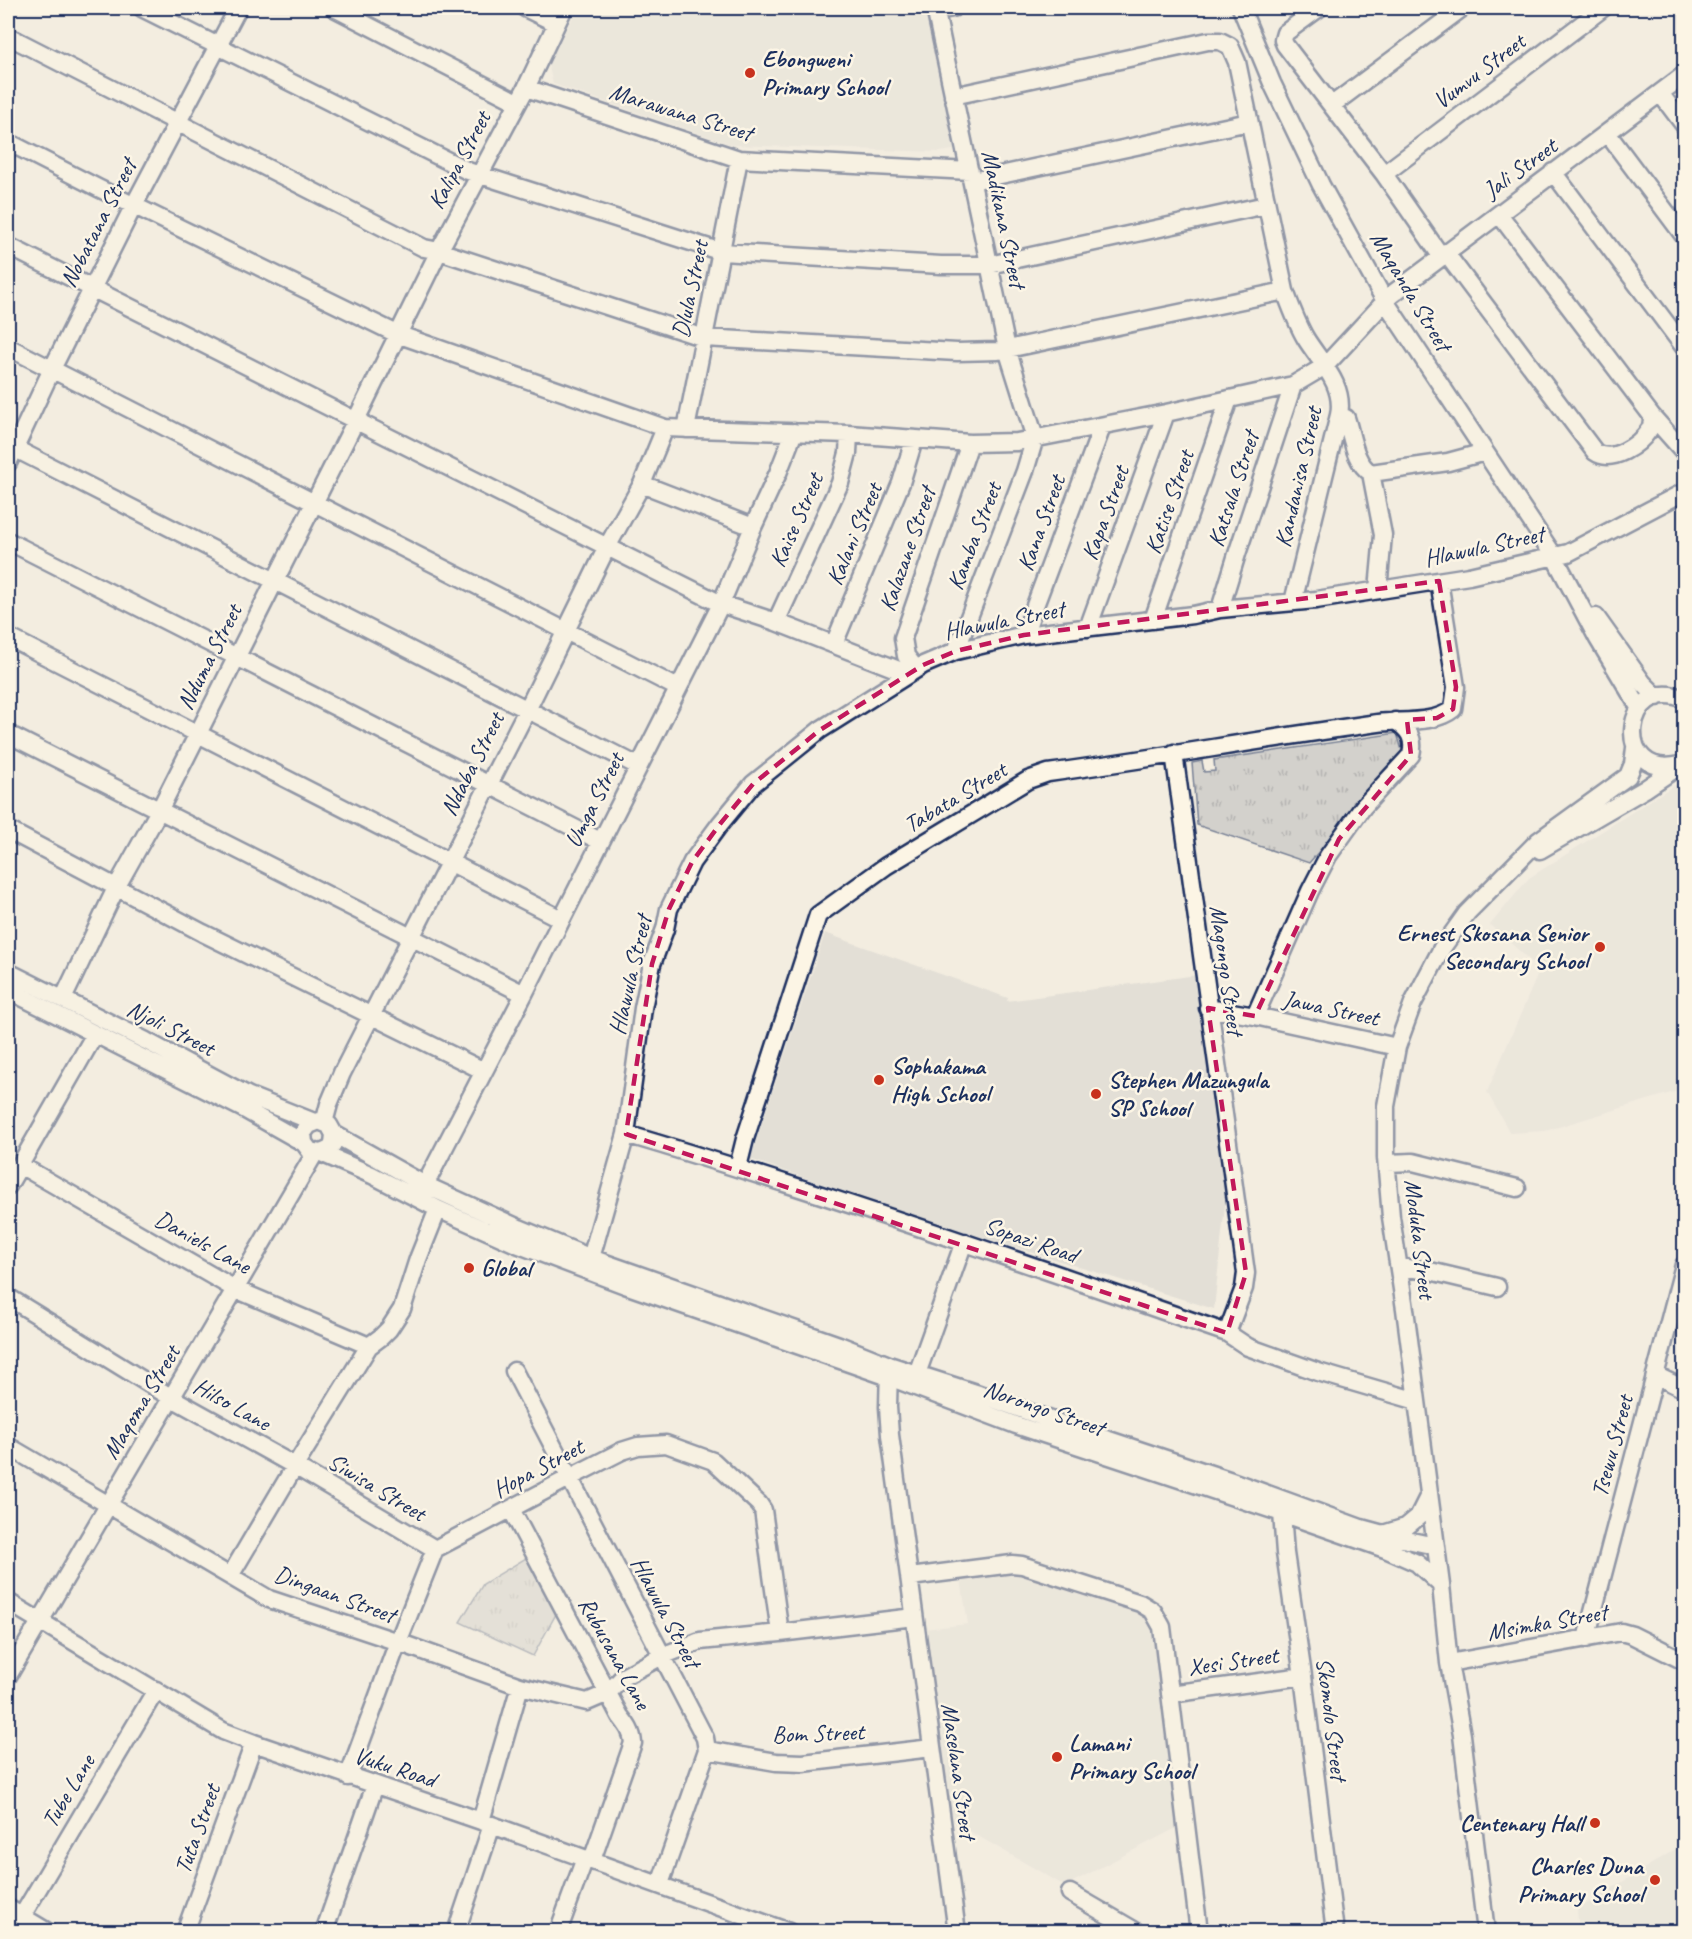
<svg xmlns="http://www.w3.org/2000/svg" width="1692" height="1939" viewBox="0 0 1692 1939" font-family="Caveat,sans-serif">
	<defs>
		<pattern id="park-tufts" width="24" height="20" patternUnits="userSpaceOnUse" patternTransform="scale(1.5)"><rect width="24" height="20" fill="#d3d1cc"/><path d="M3 7l-1-3M5 7V3M7 7l1-3M15 17l-1-3M17 17v-4M19 17l1-3" fill="none" stroke="#b5b4b2"/></pattern>
	</defs>
	<rect width="100%" height="100%" fill="#f3ede0"/>
	<filter id="ink" filterUnits="userSpaceOnUse"><feTurbulence type="fractalNoise" baseFrequency=".0167" numOctaves="2"/><feDisplacementMap in="SourceGraphic" scale="12" xChannelSelector="R" yChannelSelector="G"/><feConvolveMatrix kernelMatrix="1 2 1 2 8 2 1 2 1" color-interpolation-filters="sRGB"/></filter>
	<g filter="url(#ink)">
		<path fill="#e3dfd6" d="M 578,8 L 935,8 L 965,148 L 940,152 L 733,145 L 553,84 L 548,63 Z
			M 1684,779 L 1684,1089 L 1545,1131 L 1510,1133 L 1487,1092 L 1540,969 L 1490,925 L 1529,878 Z
			M 825,933 L 1008,998 L 1007,1001 L 1197,975 L 1227,1186 L 1214,1309 L 937,1223 L 750,1159 Z
			M 1025,1572 L 1138,1611 L 1151,1621 L 1158,1643 L 1180,1826 L 1065,1886 L 952,1821 L 924,1629 L 968,1624 L 961,1580 Z
			M 1679,1847 L 1684,1850 L 1684,1931 L 1579,1931 L 1577,1910 Z"/>
		<path fill="url(#park-tufts)" stroke="#778095" stroke-width="1.5" d="M 1397,733 L 1403,754 L 1309,863 L 1197,825 L 1192,763 L 1202,761 L 1204,772 L 1215,771 L 1214,760 Z
			M 526,1558 L 556,1614 L 533,1656 L 460,1622 L 483,1584 Z"/>
		<g fill="none" stroke-linecap="round" stroke-linejoin="round">
			<g stroke="#1b2f5e" stroke-width="21">
				<path id="minor" d="M 142,8 L 468,171 L 722,252 L 941,265 L 989,265 L 1266,205
					M 334,8 L 517,102
					M 525,8 L 556,23
					M 935,8 L 1007,349 L 1035,438 L 1025,471 L 956,651
					M 1241,8 L 1272,83 L 1321,185 L 1385,301 L 1554,556 L 1598,639 L 1640,709
					M 1319,8 L 1285,33 L 1283,40 L 1285,45 L 1384,174 L 1441,256
					M 936,11 L 953,8
					M 8,36 L 424,248 L 439,251 L 704,338 L 957,352 L 998,351 L 1285,291
					M 526,88 L 739,159 L 970,171
					M 1660,93 L 1684,125
					M 953,96 L 1208,41 L 1220,41 L 1230,46 L 1237,62 L 1285,291 C 1291,307 1297,324 1306,339 C 1321,363 1345,385 1339,415 L 1293,602
					M 1332,105 L 1462,8
					M 1607,133 L 1684,236
					M 8,142 L 98,188 L 397,334 L 665,428 L 849,434 L 970,443 L 1017,442 L 1166,413 L 1293,385 L 1325,366 L 1391,295 L 1684,75
					M 1553,172 L 1684,347
					M 1384,174 L 1603,8
					M 972,181 L 1249,122
					M 1499,214 L 1652,416 L 1684,452
					M 8,246 L 721,604 L 776,622 L 909,674
					M 1445,252 L 1595,452 C 1612,464 1639,445 1649,430 C 1652,426 1652,421 1652,416
					M 8,347 L 678,688
					M 1339,415 L 1346,418 C 1352,435 1354,463 1371,473 L 1448,462 L 1485,452
					M 686,429 L 739,159
					M 8,445 L 638,766
					M 8,463 L 52,369 L 134,205 L 238,8
					M 1371,473 L 1383,535 L 1378,590
					M 642,484 L 753,527
					M 8,541 L 600,841
					M 1220,609 L 1237,554 L 1293,385
					M 1596,617 L 1643,683 L 1657,697
					M 1153,620 L 1229,399
					M 776,622 L 840,483 L 848,453 L 849,434
					M 1088,628 L 1166,413
					M 1024,635 L 1102,427
					M 8,637 L 561,919
					M 834,644 L 901,483 L 914,440
					M 916,669 L 906,656 L 903,638 L 970,443
					M 8,734 L 524,994
					M 1174,753 L 1246,1273 L 1244,1288 L 1227,1333
					M 1680,765 C 1611,781 1623,673 1684,699
					M 8,830 L 203,933 L 484,1071
					M 1540,850 L 1645,789 L 1679,766
					M 8,972 L 146,1041 L 249,1096 L 314,1122
					M 8,990 L 242,1108 L 304,1143
					M 63,999 L 117,886 L 160,809 L 356,420 L 439,251 L 526,88 L 564,8
					M 1208,1008 L 1255,1016 L 1397,1047
					M 1255,1016 L 1310,891 L 1328,856 L 1363,807 L 1411,755 C 1415,739 1409,729 1395,721
					M 324,1123 L 329,1104 L 342,1073 L 528,708 L 607,547 L 642,484 L 665,428
					M 334,1134 L 425,1185 L 519,1228 L 591,1258 L 839,1345 L 889,1365 L 976,1393 L 1076,1429 L 1229,1480 L 1361,1528 L 1383,1534 L 1406,1527 L 1418,1517 L 1428,1497
					M 626,1134 C 828,1194 1027,1264 1227,1333 L 1248,1347 L 1318,1372 L 1417,1401
					M 321,1153 L 330,1149 L 333,1144 L 334,1134 L 329,1125 L 319,1121 L 309,1125 L 303,1133 L 304,1143 L 310,1151 L 321,1153 L 372,1175 L 438,1209 L 514,1243 L 625,1285 L 889,1377 L 1016,1425 L 1282,1513 L 1385,1549 L 1417,1563 L 1441,1585
					M 1387,1163 L 1413,1162 L 1517,1188
					M 20,1165 L 235,1289 L 369,1346
					M 738,1167 L 745,1139 L 818,915 L 886,866 L 1028,780 L 1048,773 C 1158,758 1268,738 1378,723 C 1401,720 1435,724 1453,709 L 1456,687 L 1439,581
					M 425,1185 L 524,994 L 721,604 L 753,527 L 778,473 L 794,432
					M 8,1186 L 95,1034
					M 591,1258 L 626,1134 L 643,1008 L 652,964 L 665,929 L 669,909 L 692,862 L 720,824 L 753,784 L 820,730 L 923,665 L 956,651 L 1024,635 L 1193,615 L 1220,609 L 1316,600 L 1469,576 L 1568,553 L 1684,492
					M 1399,1267 L 1430,1271 L 1497,1287
					M 8,1297 L 172,1398 L 295,1466 L 435,1549
					M 889,1366 L 888,1407 L 890,1435 L 957,1932
					M 514,1371 L 705,1738 L 707,1750 L 660,1884
					M 1655,1375 L 1684,1389
					M 913,1385 L 964,1242
					M 8,1446 L 269,1599 L 398,1642 L 520,1686 L 587,1702 L 608,1693 L 623,1677 L 662,1656 L 700,1641 L 780,1633 L 914,1617
					M 511,1509 L 620,1716 C 627,1725 632,1731 633,1743 L 592,1860
					M 1282,1513 L 1285,1553 L 1303,1676 L 1335,1932
					M 1384,1535 L 1435,1546
					M 230,1576 L 295,1466 L 369,1346 L 381,1337 L 389,1329 L 402,1309 L 418,1259 L 438,1209
					M 910,1577 L 1012,1564 L 1022,1565 L 1140,1603 L 1153,1611 L 1162,1627 L 1199,1932
					M 8,1602 L 223,1731 L 254,1743 L 481,1821 L 789,1932
					M 1586,1639 L 1684,1265
					M 1449,1663 L 1621,1632 L 1632,1635 L 1684,1661
					M 8,1676 L 315,1153
					M 1170,1694 L 1303,1676
					M 707,1750 L 776,1762 L 803,1763 L 932,1748
					M 348,1777 L 398,1642 L 435,1549 L 569,1478 L 622,1451 L 638,1446 L 666,1444 L 713,1461 L 759,1504 L 763,1510 L 780,1633
					M 481,1821 L 520,1686
					M 1070,1893 L 1137,1932
					M 8,1908 L 48,1932
					M 22,1916 L 156,1690
					M 185,1932 L 254,1743
					M 324,1932 L 375,1785
					M 456,1932 L 492,1825
					M 558,1932 L 585,1858
					M 1486,1932 L 1462,1735 L 1449,1663 L 1441,1585 L 1405,1309 L 1391,1217 L 1386,1158 L 1386,1106 L 1397,1047 L 1413,1003 L 1442,948 L 1467,913 L 1538,841 L 1628,776 L 1633,764 L 1635,748"/>
			</g>
			<use href="#minor" stroke="#fcf5e5" stroke-width="16"/>
		</g>
	</g>
	<path d="M0 0H1692V1939H0ZM 1439,581 L 1456,687 L 1453,709 L 1437,718 L 1407,720 L 1411,755 L 1339,839 L 1255,1016 L 1208,1008 L 1246,1273 L 1227,1333 L 626,1134 L 652,964 L 669,909 L 692,862 L 720,824 L 753,784 L 820,730 L 923,665 L 956,651 L 1024,635 Z" fill="#f3ede0" fill-opacity=".55" fill-rule="evenodd"/>
	<path fill="none" stroke="#c2185b" stroke-width="4.5" stroke-dasharray="12 8" stroke-linejoin="round" d="M 1439,581 L 1456,687 L 1453,709 L 1437,718 L 1407,720 L 1411,755 L 1339,839 L 1255,1016 L 1208,1008 L 1246,1273 L 1227,1333 L 626,1134 L 652,964 L 669,909 L 692,862 L 720,824 L 753,784 L 820,730 L 923,665 L 956,651 L 1024,635 Z"/>
	<g fill="#c8321e" stroke="#fcf5e5" stroke-width="2">
		<circle cx="750" cy="73" r="6"/>
		<circle cx="1600" cy="947" r="6"/>
		<circle cx="879" cy="1080" r="6"/>
		<circle cx="1096" cy="1094" r="6"/>
		<circle cx="469" cy="1268" r="6"/>
		<circle cx="1057" cy="1757" r="6"/>
		<circle cx="1595" cy="1823" r="6"/>
		<circle cx="1655" cy="1880" r="6"/>
	</g>
	<g text-anchor="middle" stroke-width="5" stroke-linejoin="round" paint-order="stroke">
		<g font-size="24" font-weight="bold" fill="#1b2f5e" stroke="#fcf5e5" text-anchor="start">
			<text x="762" y="67">Ebongweni<tspan x="762" dy="28">Primary School</tspan></text>
			<text x="1588" y="941" text-anchor="end">Ernest Skosana Senior<tspan x="1588" dy="28">Secondary School</tspan></text>
			<text x="891" y="1074">Sophakama<tspan x="891" dy="28">High School</tspan></text>
			<text x="1108" y="1088">Stephen Mazungula<tspan x="1108" dy="28">SP School</tspan></text>
			<text x="481" y="1276">Global</text>
			<text x="1069" y="1751">Lamani<tspan x="1069" dy="28">Primary School</tspan></text>
			<text x="1583" y="1831" text-anchor="end">Centenary Hall</text>
			<text x="1643" y="1874" text-anchor="end">Charles Duna<tspan x="1643" dy="28">Primary School</tspan></text>
		</g>
		<g font-size="24" fill="#1b2f5e" stroke="#fcf5e5">
			<text transform="translate(1479 71) rotate(-37)" y="8">Vumvu Street</text>
			<text transform="translate(681 112) rotate(17)" y="8">Marawana Street</text>
			<text transform="translate(459 160) rotate(-62)" y="8">Kalipa Street</text>
			<text transform="translate(1520 168) rotate(-36)" y="8">Jali Street</text>
			<text transform="translate(1004 219) rotate(78)" y="8">Madikana Street</text>
			<text transform="translate(98 223) rotate(-63)" y="8">Nobatana Street</text>
			<text transform="translate(690 289) rotate(-78)" y="8">Dlula Street</text>
			<text transform="translate(1411 291) rotate(59)" y="8">Maqanda Street</text>
			<text transform="translate(1298 477) rotate(-77)" y="8">Kandanisa Street</text>
			<text transform="translate(1233 489) rotate(-72)" y="8">Katsala Street</text>
			<text transform="translate(1169 502) rotate(-71)" y="8">Katise Street</text>
			<text transform="translate(1105 513) rotate(-70)" y="8">Kapa Street</text>
			<text transform="translate(796 520) rotate(-66)" y="8">Kaise Street</text>
			<text transform="translate(1041 523) rotate(-70)" y="8">Kana Street</text>
			<text transform="translate(854 534) rotate(-67)" y="8">Kalani Street</text>
			<text transform="translate(974 536) rotate(-69)" y="8">Kamba Street</text>
			<text transform="translate(1484 546) rotate(-12)" y="8">Hlawula Street</text>
			<text transform="translate(907 549) rotate(-71)" y="8">Kalazane Street</text>
			<text transform="translate(1004 620) rotate(-11)" y="8">Hlawula Street</text>
			<text transform="translate(209 657) rotate(-63)" y="8">Nduma Street</text>
			<text transform="translate(472 764) rotate(-63)" y="8">Ndaba Street</text>
			<text transform="translate(955 797) rotate(-31)" y="8">Tabata Street</text>
			<text transform="translate(594 800) rotate(-63)" y="8">Umga Street</text>
			<text transform="translate(1227 970) rotate(82)" y="8">Magongo Street</text>
			<text transform="translate(630 975) rotate(-77)" y="8">Hlawula Street</text>
			<text transform="translate(1331 1008) rotate(12)" y="8">Jawa Street</text>
			<text transform="translate(171 1028) rotate(27)" y="8">Njoli Street</text>
			<text transform="translate(1420 1239) rotate(83)" y="8">Moduka Street</text>
			<text transform="translate(1031 1240) rotate(19)" y="8">Sopazi Road</text>
			<text transform="translate(203 1242) rotate(29)" y="8">Daniels Lane</text>
			<text transform="translate(141 1402) rotate(-59)" y="8">Maqoma Street</text>
			<text transform="translate(232 1404) rotate(29)" y="8">Hilso Lane</text>
			<text transform="translate(1044 1408) rotate(19)" y="8">Norongo Street</text>
			<text transform="translate(1612 1446) rotate(-75)" y="8">Tsewu Street</text>
			<text transform="translate(538 1468) rotate(-28)" y="8">Hopa Street</text>
			<text transform="translate(377 1487) rotate(31)" y="8">Siwisa Street</text>
			<text transform="translate(335 1594) rotate(20)" y="8">Dingaan Street</text>
			<text transform="translate(666 1612) rotate(62)" y="8">Hlawula Street</text>
			<text transform="translate(1547 1622) rotate(-10)" y="8">Msimka Street</text>
			<text transform="translate(615 1653) rotate(61)" y="8">Rubusana Lane</text>
			<text transform="translate(1233 1661) rotate(-8)" y="8">Xesi Street</text>
			<text transform="translate(1332 1719) rotate(83)" y="8">Skomolo Street</text>
			<text transform="translate(818 1733) rotate(-2)" y="8">Bom Street</text>
			<text transform="translate(395 1767) rotate(18)" y="8">Vuku Road</text>
			<text transform="translate(959 1771) rotate(82)" y="8">Maselana Street</text>
			<text transform="translate(68 1791) rotate(-59)" y="8">Tube Lane</text>
			<text transform="translate(197 1829) rotate(-70)" y="8">Tuta Street</text>
		</g>
	</g>
	<rect width="1692" height="1939" fill="none" stroke="#fcf5e5" stroke-width="30"/>
	<rect x="15" y="15" width="1662" height="1909" fill="none" stroke="#1b2f5e" stroke-width="2" filter="url(#ink)"/>
</svg>
